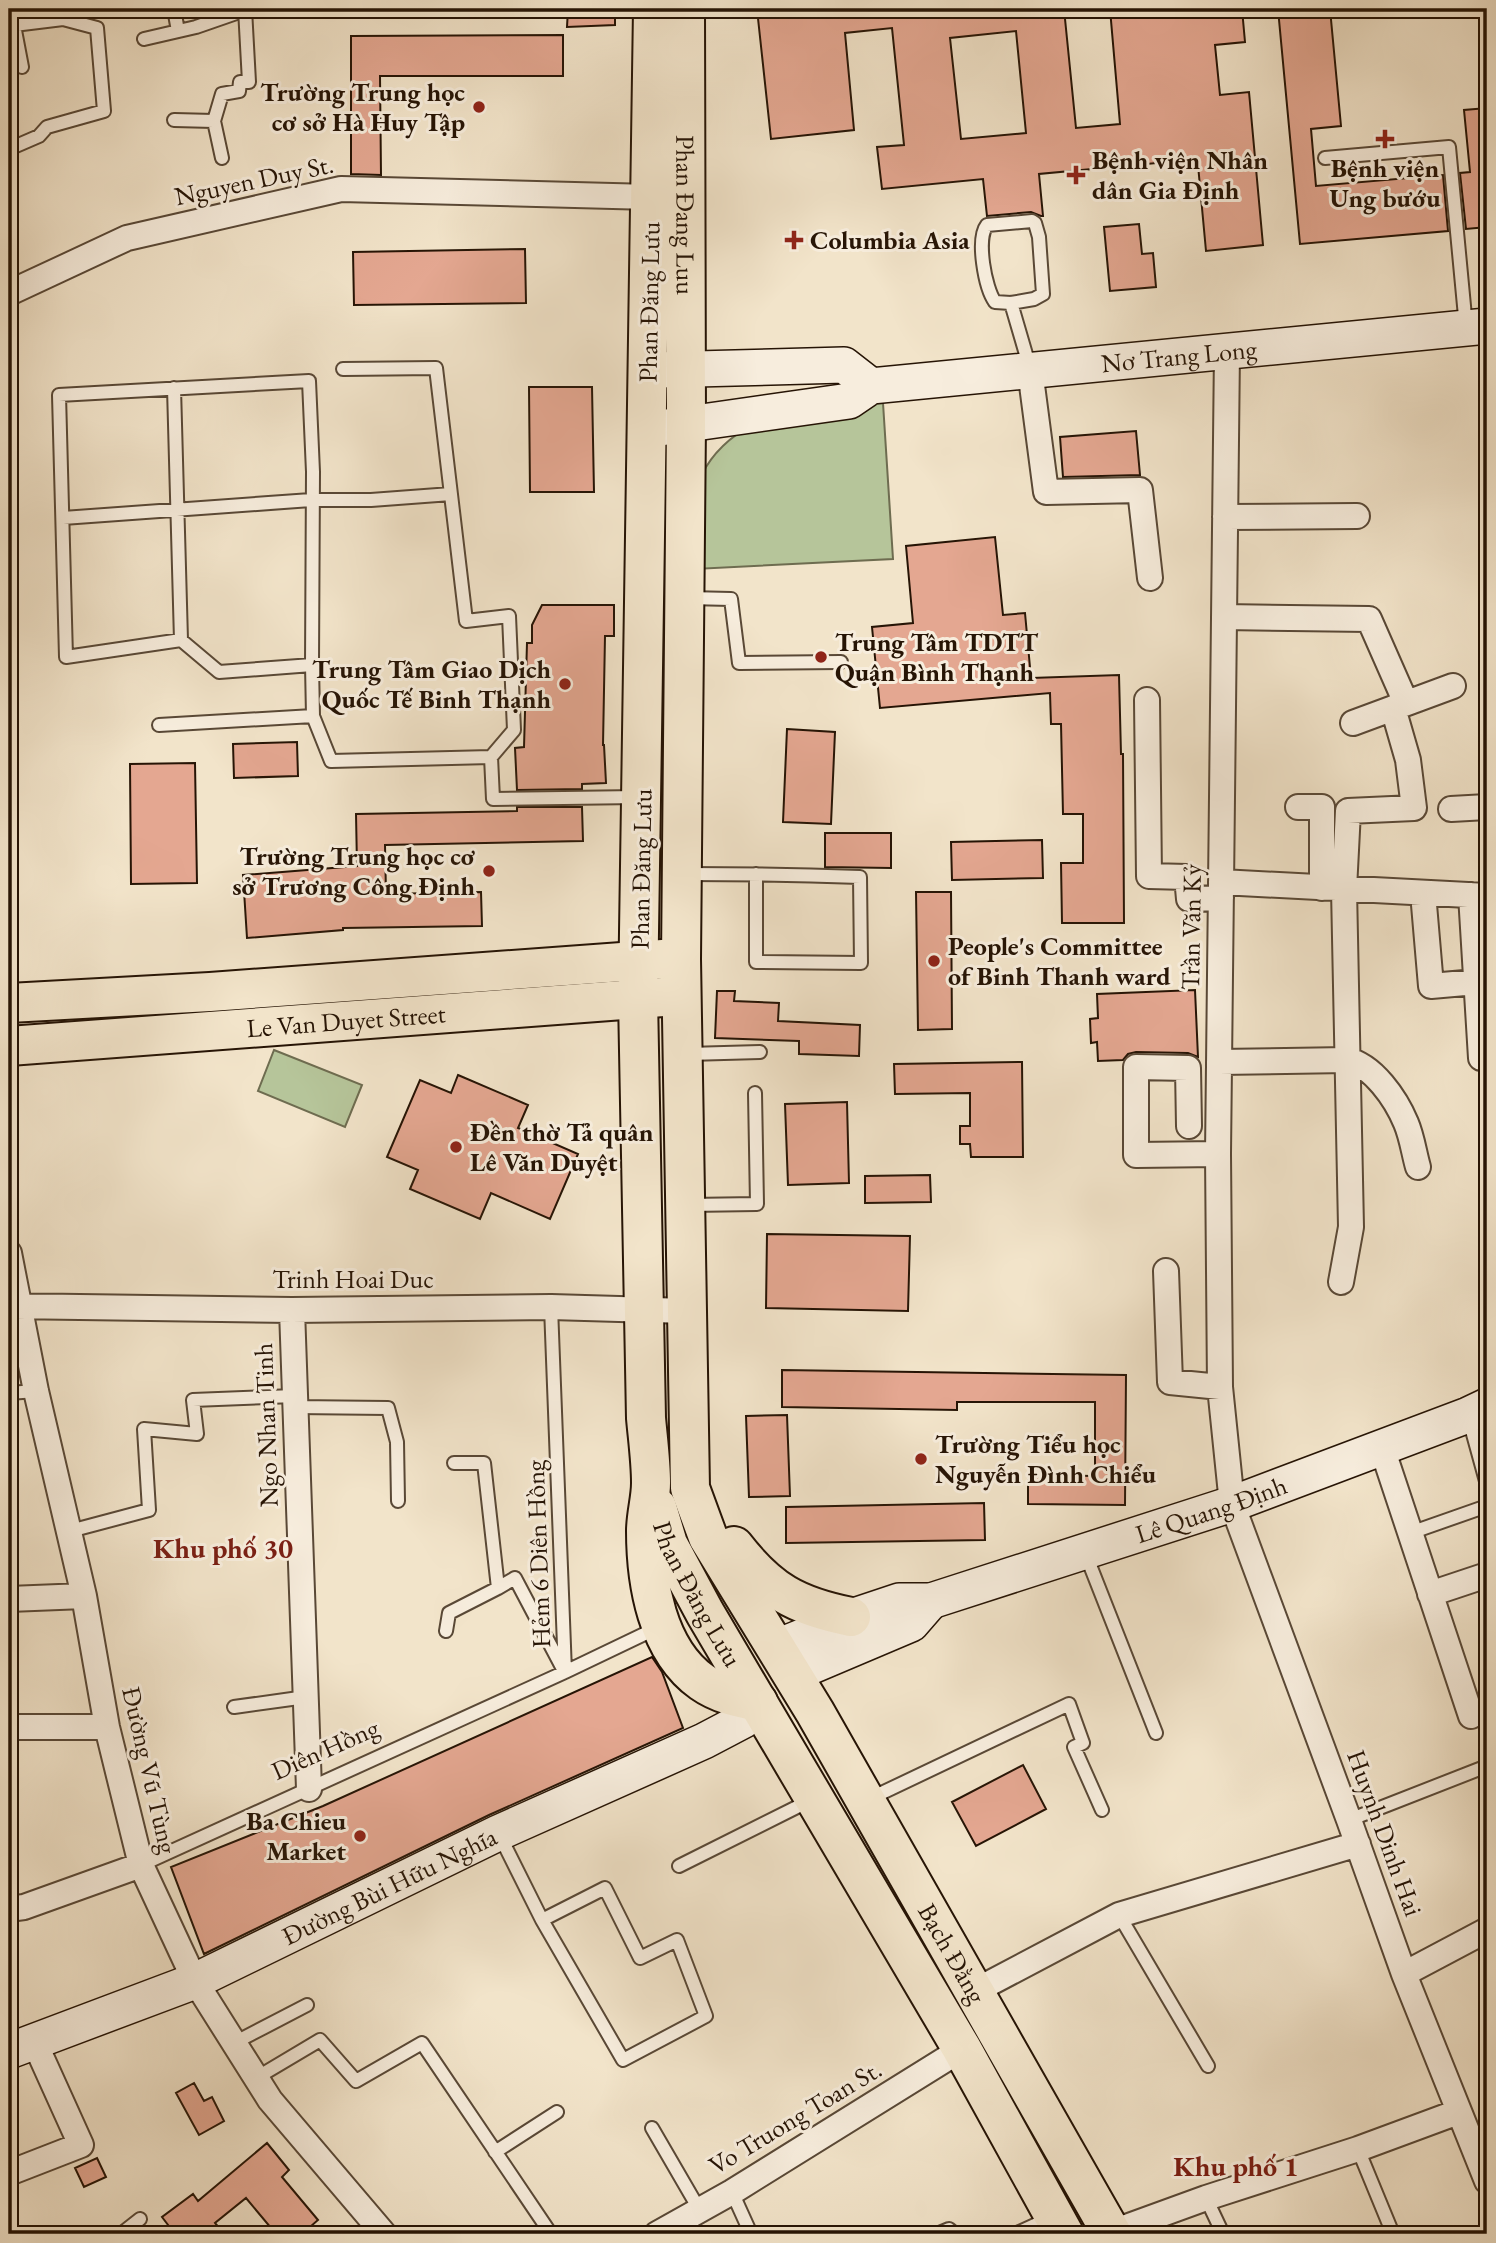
<svg xmlns="http://www.w3.org/2000/svg" width="1496" height="2243" viewBox="0 0 1496 2243" font-family="'EB Garamond',serif">
	<rect width="100%" height="100%" fill="#f2e4ca"/>
	<filter id="stains"><feTurbulence type="fractalNoise" baseFrequency=".00286" numOctaves="4"/><feColorMatrix values="0 0 0 0 .2 0 0 0 0 .09 0 0 0 0 .02 0 0 0 .5 -.17"/></filter>
	<radialGradient id="worn" r=".72"><stop offset=".6" stop-color="#630" stop-opacity="0"/><stop offset="1" stop-color="#630" stop-opacity=".3"/></radialGradient>
	<path fill="#b6c59a" stroke="#6e6c50" stroke-width="2" d="M 883,403 L 893,559 L 695,569 C 696,552 700,476 706,467 C 723,439 754,421 784,410 Z
		M 274,1050 L 362,1085 L 345,1127 L 258,1091 Z"/>
	<path fill="#e4a791" stroke="#261405" stroke-width="2" fill-rule="evenodd" d="M 568,9 L 615,9 L 615,25 L 567,27 Z
		M 757,9 L 1064,9 L 1076,128 L 1120,124 L 1110,9 L 1242,9 L 1245,42 L 1215,45 L 1220,95 L 1249,92 L 1263,245 L 1206,251 L 1198,165 L 1179,166 L 1178,161 L 1039,174 L 1043,216 L 1041,216 L 1031,212 L 987,216 L 983,179 L 882,189 L 877,147 L 904,145 L 892,28 L 845,33 L 854,130 L 771,139 ZM 1016,31 L 1026,133 L 961,139 L 950,38 Z
		M 1278,9 L 1330,9 L 1341,126 L 1311,129 L 1316,186 L 1443,175 L 1448,231 L 1300,244 Z
		M 563,35 L 563,76 L 380,76 L 381,175 L 351,174 L 351,36 Z
		M 1487,108 L 1487,227 L 1466,229 L 1460,173 L 1470,172 L 1464,110 Z
		M 1139,224 L 1142,254 L 1153,253 L 1156,287 L 1110,291 L 1104,227 Z
		M 525,249 L 526,303 L 354,305 L 353,252 Z
		M 529,387 L 592,387 L 594,492 L 530,492 Z
		M 1136,431 L 1140,475 L 1063,477 L 1060,437 Z
		M 995,537 L 1003,615 L 1025,613 L 1031,678 L 1119,675 L 1121,754 L 1123,754 L 1124,923 L 1062,923 L 1061,863 L 1083,863 L 1083,814 L 1063,814 L 1061,724 L 1051,724 L 1050,693 L 880,708 L 872,627 L 913,623 L 906,546 Z
		M 542,605 L 614,605 L 614,636 L 605,636 L 603,745 L 604,745 L 606,783 L 582,784 L 582,789 L 517,790 L 515,748 L 524,747 L 527,643 L 532,643 L 532,625 Z
		M 787,729 L 835,732 L 831,824 L 783,822 Z
		M 297,742 L 298,776 L 234,778 L 233,744 Z
		M 195,763 L 197,883 L 131,884 L 130,764 Z
		M 517,807 L 582,807 L 583,841 L 385,845 L 386,894 L 481,892 L 482,926 L 343,928 L 343,930 L 247,938 L 243,875 L 357,866 L 356,814 L 517,811 Z
		M 825,833 L 891,833 L 891,868 L 825,867 Z
		M 1042,840 L 1043,878 L 952,880 L 951,842 Z
		M 916,892 L 951,892 L 952,1029 L 918,1030 Z
		M 1195,990 L 1198,1057 L 1188,1053 L 1136,1052 L 1128,1054 L 1123,1060 L 1098,1061 L 1097,1042 L 1091,1043 L 1090,1019 L 1098,1018 L 1097,994 Z
		M 717,991 L 735,991 L 734,1001 L 779,1003 L 778,1021 L 860,1025 L 859,1056 L 799,1054 L 799,1041 L 715,1038 Z
		M 1022,1062 L 1023,1157 L 971,1157 L 970,1144 L 960,1144 L 960,1126 L 970,1126 L 970,1093 L 895,1094 L 894,1064 Z
		M 458,1075 L 528,1105 L 518,1128 L 578,1154 L 550,1219 L 491,1193 L 480,1219 L 410,1189 L 418,1170 L 387,1157 L 420,1080 L 451,1093 Z
		M 847,1102 L 849,1183 L 788,1185 L 785,1104 Z
		M 930,1175 L 931,1202 L 865,1203 L 865,1176 Z
		M 767,1234 L 910,1236 L 908,1311 L 766,1308 Z
		M 782,1370 L 1126,1375 L 1125,1505 L 1028,1504 L 1028,1475 L 1095,1476 L 1095,1402 L 957,1402 L 957,1410 L 782,1407 Z
		M 787,1415 L 790,1496 L 749,1497 L 746,1416 Z
		M 984,1503 L 985,1540 L 786,1543 L 786,1507 Z
		M 652,1657 L 662,1672 L 683,1728 L 489,1815 L 204,1954 L 171,1867 L 323,1806 Z
		M 1023,1765 L 1046,1809 L 976,1846 L 952,1802 Z
		M 194,2083 L 204,2101 L 212,2097 L 224,2121 L 199,2135 L 176,2093 Z
		M 267,2143 L 289,2170 L 282,2177 L 318,2220 L 302,2234 L 276,2234 L 246,2198 L 215,2223 L 224,2234 L 175,2234 L 162,2217 L 193,2194 L 198,2201 Z
		M 97,2158 L 106,2177 L 84,2187 L 75,2168 Z"/>
	<g fill="none" stroke-linecap="round" stroke-linejoin="round">
		<g stroke="#594836" stroke-width="16">
			<path id="lane" d="M 174,9 L 178,31
				M 144,39 L 196,27 L 245,10
				M 22,67 L 14,25 L 63,19
				M 174,120 L 214,121 L 222,94 L 239,91 L 240,82 L 249,82 L 245,9
				M 214,121 L 222,158
				M 9,149 L 39,136 L 47,127 L 104,111 L 97,28 L 63,19 L 64,9
				M 1325,158 L 1449,147 L 1466,327
				M 1011,303 L 1034,299 L 1043,294 L 1039,237 L 1035,223 L 1032,221 L 987,225 C 976,239 985,288 995,302 L 1011,303 L 1030,368
				M 343,369 L 436,368 L 466,621 L 509,616 L 514,730 L 491,757 L 493,799 L 638,797
				M 174,388 L 181,640
				M 63,518 L 311,500 L 371,500 L 451,494
				M 688,598 L 731,599 L 739,663 L 841,662
				M 312,665 L 313,472 L 309,381 L 59,395 L 66,657 L 181,640 L 219,672 L 312,665 L 313,716 L 331,761 L 491,757
				M 159,725 L 313,716
				M 686,874 C 744,874 802,875 860,877 L 861,963 L 756,962 L 756,874
				M 688,1054 L 760,1052
				M 689,1205 L 757,1204 L 755,1093
				M 551,1307 L 565,1672
				M 9,1393 L 36,1391
				M 295,1407 L 388,1408 L 397,1442 L 398,1501
				M 1468,1416 L 1487,1485
				M 454,1463 L 484,1463 L 498,1588 L 515,1578 L 563,1669
				M 70,1531 L 149,1510 L 144,1429 L 197,1434 L 193,1400 L 295,1396
				M 1410,1533 L 1487,1506
				M 1086,1555 L 1156,1733
				M 446,1631 L 449,1613 L 498,1588
				M 234,1707 L 306,1697
				M 869,1799 L 1069,1704 L 1083,1743 L 1074,1747 L 1102,1810
				M 1349,1820 L 1487,1766
				M 500,1836 L 542,1920 L 605,1888 L 640,1958 L 677,1940 L 706,2016 L 623,2060 L 542,1920
				M 141,1865 L 565,1672 L 659,1627
				M 679,1866 L 811,1800
				M 1119,1915 L 1208,2066
				M 234,2043 L 307,2005
				M 256,2078 L 320,2040 L 356,2081 L 422,2043 L 551,2234
				M 652,2128 L 699,2209
				M 1358,2149 L 1393,2234
				M 495,2152 L 557,2112
				M 732,2192 L 751,2234
				M 1206,2198 L 1223,2234
				M 121,2234 L 140,2219
				M 937,2234 L 949,2229 L 955,2234
				M 1015,2234 L 1050,2218"/>
		</g>
		<g stroke="#594836" stroke-width="28">
			<path id="street" d="M 9,293 L 127,238 L 341,189 L 651,197
				M 1227,351 L 1218,1154 L 1220,1387 L 1232,1504 L 1349,1820 L 1404,1974 L 1487,2181
				M 1030,370 L 1046,492 L 1140,490 L 1150,578
				M 1225,517 L 1357,516
				M 1224,617 L 1369,619 L 1406,703
				M 1147,700 L 1149,876 L 1187,877 L 1189,899 L 1221,898
				M 1353,723 L 1453,686
				M 1298,807 L 1322,807 L 1322,888
				M 1451,809 L 1487,807
				M 1221,882 L 1487,896
				M 1423,893 L 1431,986 L 1476,982
				M 1471,895 L 1481,1058
				M 1219,1062 L 1347,1060 C 1373,1065 1396,1099 1406,1123 C 1412,1137 1414,1153 1418,1167
				M 1189,1126 L 1188,1068 L 1136,1067 L 1136,1155 L 1218,1154
				M 9,1253 L 36,1391 L 84,1596 L 107,1727 L 141,1865 L 195,1981 L 270,2100 L 384,2234
				M 1166,1271 L 1170,1382 L 1220,1387
				M 1341,1282 L 1351,1227 L 1344,889 L 1348,811 L 1414,808 L 1408,760 L 1393,708
				M 9,1306 L 292,1310 L 551,1307 L 687,1311
				M 292,1310 L 309,1789
				M 1382,1448 L 1471,1716
				M 1430,1594 L 1487,1575
				M 9,1599 L 84,1596
				M 9,1727 L 107,1727
				M 9,1909 L 24,1907 L 141,1865
				M 1404,1974 L 1487,1930
				M 975,1991 L 1119,1915 L 1358,1844
				M 9,2173 L 81,2145 L 34,2041
				M 657,2234 L 732,2192 L 962,2049
				M 1107,2234 L 1206,2198 L 1358,2149 L 1458,2112"/>
		</g>
		<g stroke="#261405" stroke-width="38">
			<g id="secondary">
				<path d="M 657,370 L 844,365 L 871,386"/>
				<path id="s1" d="M 646,430 L 849,401 L 871,386 L 1487,326"/>
				<path id="s2" d="M 777,1647 L 851,1617 L 899,1601 L 931,1601 L 1232,1504 L 1468,1415 L 1487,1406"/>
				<path d="M 793,1674 L 911,1624 L 931,1601"/>
				<path id="s3" d="M 9,2051 L 195,1981 L 498,1833 L 704,1741 L 744,1720 L 758,1702"/>
			</g>
		</g>
		<g stroke="#261405" stroke-width="42">
			<g id="primary">
				<path d="M 653,9 L 638,998 L 646,1418 C 648,1440 651,1462 651,1483 C 651,1499 646,1515 646,1531 C 646,1583 657,1650 702,1682 C 719,1694 738,1698 758,1702"/>
				<path id="s4" d="M 685,9 L 686,424 L 681,959 L 690,1488 L 708,1537 L 815,1712 L 1112,2234"/>
				<path d="M 9,1003 L 210,992 L 663,959"/>
				<path id="s5" d="M 9,1046 L 663,997"/>
				<path id="s6" d="M 657,1507 L 668,1544 L 705,1613 L 962,2049 L 1064,2234"/>
				<path d="M 734,1546 C 769,1591 796,1606 851,1617"/>
			</g>
		</g>
		<use href="#lane" stroke="#f7eddd" stroke-width="12"/>
		<use href="#street" stroke="#f7eddd" stroke-width="24"/>
		<use href="#secondary" stroke="#f7eddd" stroke-width="35"/>
		<use href="#primary" stroke="#f2e4ca" stroke-width="38"/>
	</g>
	<g fill="#8f2418" stroke="#f7eddd" stroke-width="2.5">
		<circle cx="479" cy="107" r="7"/>
		<path d="M1381.5 128.5h7v7h7v7h-7v7h-7v-7h-7v-7h7z"/>
		<path d="M1072.5 164.5h7v7h7v7h-7v7h-7v-7h-7v-7h7z"/>
		<path d="M790.5 229.5h7v7h7v7h-7v7h-7v-7h-7v-7h7z"/>
		<circle cx="821" cy="657" r="7"/>
		<circle cx="565" cy="684" r="7"/>
		<circle cx="489" cy="871" r="7"/>
		<circle cx="934" cy="961" r="7"/>
		<circle cx="456" cy="1147" r="7"/>
		<circle cx="921" cy="1459" r="7"/>
		<circle cx="360" cy="1836" r="7"/>
	</g>
	<g text-anchor="middle" stroke-width="6" stroke-linejoin="round" paint-order="stroke">
		<g font-size="26" font-weight="bold" fill="#261405" stroke="#f7eddd" text-anchor="start">
			<text x="465" y="101" text-anchor="end">Trường Trung học<tspan x="465" dy="30">cơ sở Hà Huy Tập</tspan></text>
			<text x="1092" y="169">Bệnh viện Nhân<tspan x="1092" dy="30">dân Gia Định</tspan></text>
			<text x="1385" y="177" text-anchor="middle">Bệnh viện<tspan x="1385" dy="30">Ung bướu</tspan></text>
			<text x="810" y="249">Columbia Asia</text>
			<text x="835" y="651">Trung Tâm TDTT<tspan x="835" dy="30">Quận Bình Thạnh</tspan></text>
			<text x="551" y="678" text-anchor="end">Trung Tâm Giao Dịch<tspan x="551" dy="30">Quốc Tế Binh Thạnh</tspan></text>
			<text x="475" y="865" text-anchor="end">Trường Trung học cơ<tspan x="475" dy="30">sở Trương Công Định</tspan></text>
			<text x="948" y="955">People's Committee<tspan x="948" dy="30">of Binh Thanh ward</tspan></text>
			<text x="470" y="1141">Đền thờ Tả quân<tspan x="470" dy="30">Lê Văn Duyệt</tspan></text>
			<text x="935" y="1453">Trường Tiểu học<tspan x="935" dy="30">Nguyễn Đình Chiểu</tspan></text>
			<text x="346" y="1830" text-anchor="end">Ba Chieu<tspan x="346" dy="30">Market</tspan></text>
		</g>
		<g font-size="26" fill="#261405" stroke="#f7eddd">
			<text transform="translate(254 180) rotate(-12)" y="9">Nguyen Duy St.</text>
			<text dy="9" stroke="none"><textPath href="#s4" startOffset="206">Phan Đang Luu</textPath></text>
			<text transform="translate(649 302) rotate(-89)" y="9">Phan Đăng Lưu</text>
			<text dy="9" stroke="none"><textPath href="#s1" startOffset="541">Nơ Trang Long</textPath></text>
			<text transform="translate(641 869) rotate(-89)" y="9">Phan Đăng Lưu</text>
			<text transform="translate(1191 927) rotate(-89)" y="9">Trần Văn Kỷ</text>
			<text dy="9" stroke="none"><textPath href="#s5" startOffset="338">Le Van Duyet Street</textPath></text>
			<text x="353" y="1288">Trinh Hoai Duc</text>
			<text transform="translate(266 1425) rotate(-92)" y="9">Ngo Nhan Tinh</text>
			<text dy="9" stroke="none"><textPath href="#s2" startOffset="457">Lê Quang Định</textPath></text>
			<text transform="translate(538 1554) rotate(-92)" y="9">Hẻm 6 Diên Hồng</text>
			<text dy="9" stroke="none"><textPath href="#s6" startOffset="96">Phan Đăng Lưu</textPath></text>
			<text transform="translate(325 1749) rotate(-24)" y="9">Diên Hồng</text>
			<text transform="translate(150 1770) rotate(77)" y="9">Đường Vũ Tùng</text>
			<text transform="translate(1385 1833) rotate(70)" y="9">Huynh Dinh Hai</text>
			<text dy="9" stroke="none"><textPath href="#s3" startOffset="415">Đường Bùi Hữu Nghĩa</textPath></text>
			<text dy="9" stroke="none"><textPath href="#s4" startOffset="2014">Bạch Đằng</textPath></text>
			<text transform="translate(795 2117) rotate(-31)" y="9">Vo Truong Toan St.</text>
		</g>
		<g font-size="28" font-weight="bold" fill="#7a1f14" stroke="#f7eddd">
			<text x="223" y="1558">Khu phố 30</text>
			<text x="1236" y="2176">Khu phố 1</text>
		</g>
	</g>
	<rect width="1496" height="2243" fill="none" stroke="#f2e4ca" stroke-width="35"/>
	<rect x="10" y="10" width="1475" height="2222" fill="none" stroke="#261405" stroke-width="3.5"/>
	<rect x="18" y="18" width="1461" height="2208" fill="none" stroke="#261405" stroke-width="2"/>
	<rect width="100%" height="100%" filter="url(#stains)"/>
	<rect width="100%" height="100%" fill="url(#worn)"/>
</svg>
